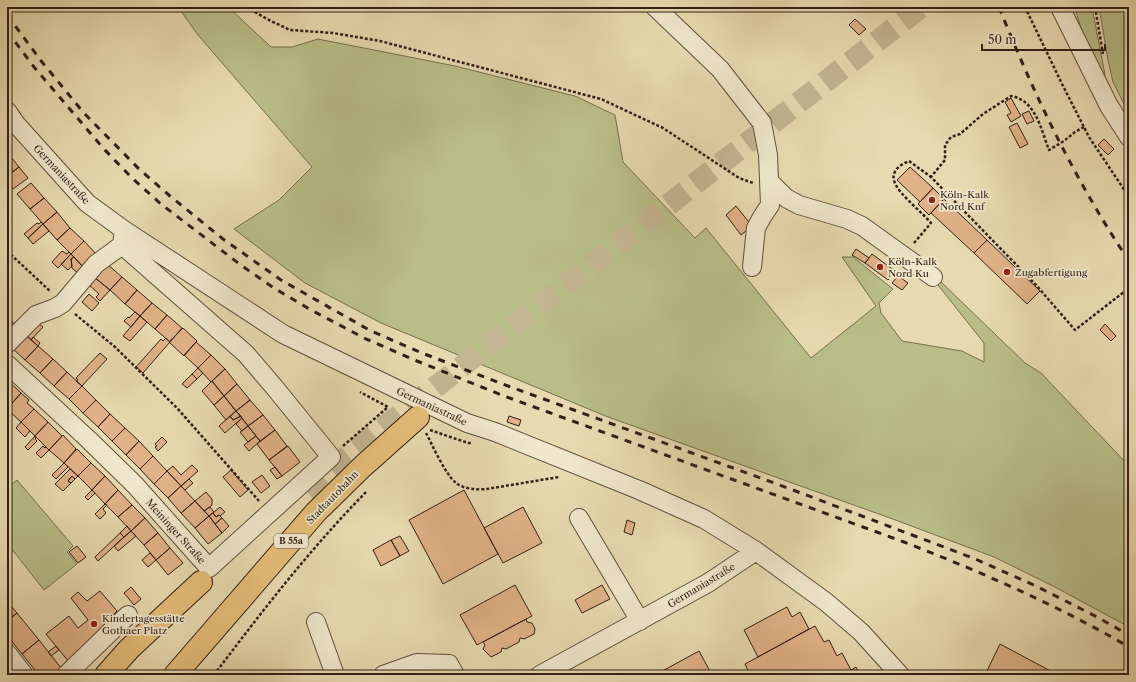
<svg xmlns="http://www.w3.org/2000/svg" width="1136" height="682" viewBox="0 0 1136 682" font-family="'Libre Caslon Text',serif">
	<rect width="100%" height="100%" fill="#e8dab0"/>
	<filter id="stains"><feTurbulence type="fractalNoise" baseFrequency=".005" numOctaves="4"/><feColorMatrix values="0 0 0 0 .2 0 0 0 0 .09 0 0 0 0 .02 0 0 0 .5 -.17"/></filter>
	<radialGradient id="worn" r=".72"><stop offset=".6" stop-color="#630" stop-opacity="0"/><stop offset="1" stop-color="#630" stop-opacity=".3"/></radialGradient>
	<path fill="#b9be89" stroke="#756e50" d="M 178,7 L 228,7 L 271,47 L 292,47 L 318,39 L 455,66 L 575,96 L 615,115 L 623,162 L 695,238 L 706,228 L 811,358 L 876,306 L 842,257 L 853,257 L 893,289 L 879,303 L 881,313 L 902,341 L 962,351 L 984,362 L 984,343 L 938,285 L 939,280 L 1025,363 L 1041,373 L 1129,466 L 1129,627 L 1055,587 L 994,557 L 890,518 L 608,417 L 381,323 L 305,283 L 234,229 L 279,200 L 312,167 L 198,35 Z
		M 1075,7 L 1092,7 L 1106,80 C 1093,62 1080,29 1075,7 Z
		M 1099,7 L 1129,7 L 1129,123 L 1123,114 L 1125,106 L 1113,82 L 1108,60 Z
		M 17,480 L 73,546 L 67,552 L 77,564 L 44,590 L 7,543 L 7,488 Z"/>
	<path fill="#e1b288" stroke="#311f17" d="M 855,19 L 866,29 L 859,35 L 849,25 Z
		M 1011,98 L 1021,116 L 1011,122 L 1007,115 L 1011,113 L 1005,102 Z
		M 1029,111 L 1034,121 L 1027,124 L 1022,114 Z
		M 1017,123 L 1028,144 L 1020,148 L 1009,127 Z
		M 1104,139 L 1114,149 L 1108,155 L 1098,145 Z
		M 7,152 L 19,167 L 7,176 Z
		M 19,167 L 28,178 L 13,189 L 7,181 L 7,176 Z
		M 910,167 L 933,188 L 920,202 L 897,180 Z
		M 31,183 L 44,198 L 30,209 L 17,194 Z
		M 933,188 L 944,199 L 929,215 L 918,204 Z
		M 44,198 L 57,212 L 43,224 L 30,209 Z
		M 944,199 L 987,240 L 974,253 L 931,213 Z
		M 736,206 L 752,226 L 741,235 L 726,215 Z
		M 57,212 L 70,228 L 57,240 L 43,224 Z
		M 41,222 L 43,224 L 28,238 L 24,234 L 37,223 L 39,224 Z
		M 43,224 L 49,231 L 33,244 L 28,238 Z
		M 70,228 L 84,241 L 71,254 L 57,240 Z
		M 987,240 L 1040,291 L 1027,304 L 974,253 Z
		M 84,241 L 98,256 L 85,269 L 71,254 Z
		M 856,249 L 869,258 L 865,263 L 852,255 Z
		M 62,251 L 67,254 L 69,252 L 71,254 L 58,268 L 52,262 Z
		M 71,254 L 74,257 L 71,259 L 72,266 L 68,270 L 61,264 Z
		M 872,254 L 895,271 L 888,280 L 865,263 Z
		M 74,257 L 85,269 L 80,275 L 72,268 L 71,259 Z
		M 107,264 L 122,277 L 110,290 L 94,277 Z
		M 898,276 L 908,283 L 902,290 L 892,283 Z
		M 94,277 L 110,290 L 100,301 L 96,297 L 99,294 L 88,284 Z
		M 122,277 L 137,290 L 125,304 L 110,290 Z
		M 137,290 L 152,303 L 140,316 L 125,304 Z
		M 89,294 L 99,303 L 92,311 L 82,302 Z
		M 9,298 L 12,302 L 7,308 L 7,300 Z
		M 152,303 L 167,315 L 155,329 L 140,316 Z
		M 135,312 L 140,316 L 131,327 L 124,321 L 128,317 L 129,318 Z
		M 167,315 L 182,328 L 170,342 L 155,329 Z
		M 140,316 L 147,322 L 130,341 L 123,336 Z
		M 7,317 L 19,328 L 7,339 Z
		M 35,320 L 43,327 L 31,340 L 23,333 Z
		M 1105,324 L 1116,336 L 1111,341 L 1100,330 Z
		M 183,328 L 197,341 L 184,356 L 169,342 Z
		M 23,332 L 38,346 L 25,360 L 10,346 Z
		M 33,337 L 40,343 L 38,346 L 31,340 Z
		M 166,338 L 170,342 L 143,373 L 136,367 L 161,339 L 163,341 Z
		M 196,342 L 211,355 L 198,368 L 184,355 Z
		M 38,346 L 53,359 L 40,373 L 25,360 Z
		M 100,353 L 107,359 L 82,386 L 76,381 L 78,380 L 76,378 Z
		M 211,355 L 225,369 L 211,382 L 198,368 Z
		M 53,359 L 67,372 L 54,386 L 40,373 Z
		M 198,368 L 203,373 L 197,379 L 192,374 Z
		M 225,369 L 237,384 L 224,396 L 212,381 Z
		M 67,372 L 82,386 L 69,399 L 54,386 Z
		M 192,374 L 197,379 L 187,388 L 182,384 Z
		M 7,380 L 21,393 L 7,409 Z
		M 212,381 L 224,396 L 214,405 L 202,391 Z
		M 237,384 L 250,400 L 236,411 L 224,396 Z
		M 82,386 L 96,400 L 83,413 L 69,399 Z
		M 21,393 L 29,400 L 27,403 L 34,409 L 21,422 L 7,409 Z
		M 224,396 L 236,411 L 226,420 L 214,405 Z
		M 96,400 L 110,414 L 98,427 L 83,413 Z
		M 250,400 L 263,415 L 248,426 L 236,411 Z
		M 34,409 L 48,422 L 35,436 L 21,422 Z
		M 236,411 L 241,416 L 233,420 L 230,416 Z
		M 110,414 L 125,428 L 112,441 L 98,427 Z
		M 263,415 L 275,430 L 260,441 L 248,426 Z
		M 230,416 L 233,420 L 241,416 L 242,418 L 225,433 L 219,426 Z
		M 509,416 L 521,420 L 519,426 L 507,422 Z
		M 242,418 L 248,426 L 242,431 L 236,424 Z
		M 21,422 L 30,431 L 25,437 L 16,428 Z
		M 48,422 L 62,436 L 49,450 L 35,436 Z
		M 248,426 L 256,436 L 248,442 L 240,432 Z
		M 125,428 L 139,441 L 126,455 L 112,441 Z
		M 275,430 L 287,446 L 269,460 L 257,444 Z
		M 63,435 L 76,449 L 64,463 L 49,450 Z
		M 35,436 L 36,438 L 35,439 L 37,441 L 28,450 L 25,447 Z
		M 256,436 L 260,441 L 249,451 L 244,445 Z
		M 162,437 L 167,442 L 158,451 L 155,447 L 157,446 L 155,444 Z
		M 139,441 L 153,456 L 140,469 L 126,455 Z
		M 43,446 L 45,448 L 46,447 L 49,450 L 41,458 L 36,453 Z
		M 288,446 L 300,462 L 282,476 L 269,460 Z
		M 77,449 L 91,463 L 78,476 L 64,463 Z
		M 153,456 L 167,471 L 154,484 L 140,469 Z
		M 64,463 L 68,467 L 56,479 L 52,475 Z
		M 91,463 L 105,476 L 92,490 L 78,476 Z
		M 192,465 L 198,471 L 181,486 L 167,471 L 173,466 L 181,475 Z
		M 275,467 L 282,476 L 277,479 L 270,470 Z
		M 70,469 L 78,476 L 75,479 L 72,476 L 68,481 L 71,483 L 63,491 L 55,484 Z
		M 231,470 L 248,490 L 240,497 L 223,477 Z
		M 167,471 L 181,486 L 168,498 L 154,484 Z
		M 262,475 L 270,486 L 261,493 L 252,482 Z
		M 72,476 L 75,479 L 71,483 L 68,481 Z
		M 105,476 L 118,490 L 105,504 L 92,490 Z
		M 189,479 L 193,483 L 185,490 L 181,486 Z
		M 181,486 L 195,501 L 181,513 L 168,498 Z
		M 92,490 L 95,493 L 88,500 L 85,497 Z
		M 118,490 L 132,505 L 118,517 L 105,504 Z
		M 464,490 L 498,554 L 443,584 L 409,520 Z
		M 206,492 L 212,499 L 212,505 L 204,511 L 195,501 Z
		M 195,501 L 209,516 L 195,528 L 181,513 Z
		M 105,504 L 107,505 L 103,509 L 106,513 L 100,519 L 95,514 Z
		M 132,505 L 145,518 L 131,531 L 118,517 Z
		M 210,507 L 214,512 L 209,516 L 204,511 Z
		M 220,507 L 225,512 L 220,516 L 219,515 L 216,517 L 213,513 Z
		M 523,507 L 542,543 L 503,563 L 484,528 Z
		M 213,513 L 216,517 L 219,515 L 222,518 L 215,524 L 209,516 Z
		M 209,516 L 222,533 L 208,544 L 195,528 Z
		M 145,518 L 158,533 L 144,545 L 131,531 Z
		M 222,518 L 229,526 L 222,533 L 215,524 Z
		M 627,520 L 635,523 L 632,535 L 624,532 Z
		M 127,526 L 131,531 L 124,537 L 120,533 Z
		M 131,531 L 136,536 L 118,551 L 114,546 Z
		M 120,533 L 124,537 L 98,561 L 95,557 Z
		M 158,533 L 170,548 L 156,560 L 144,545 Z
		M 400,536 L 409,551 L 400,556 L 391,540 Z
		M 391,540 L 400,556 L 381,566 L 373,550 Z
		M 77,546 L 86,557 L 78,563 L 69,552 Z
		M 170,548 L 183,563 L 168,575 L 156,560 Z
		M 150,553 L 156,560 L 148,567 L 142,560 Z
		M 515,585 L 532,616 L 477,645 L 460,615 Z
		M 602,585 L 610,599 L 582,613 L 575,600 Z
		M 131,587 L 141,599 L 134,605 L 124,593 Z
		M 100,591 L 117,611 L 69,662 L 46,634 L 69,616 L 78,628 L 88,620 L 71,598 L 78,592 L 87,601 Z
		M 7,601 L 17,613 L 7,621 Z
		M 787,607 L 792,617 L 800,612 L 809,629 L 758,657 L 744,630 Z
		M 17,613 L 39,640 L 22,654 L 7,635 L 7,621 Z
		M 526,619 L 527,622 L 532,623 L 535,629 L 534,634 L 524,639 L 520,638 L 519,642 L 506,649 L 502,648 L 501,652 L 491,657 L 483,649 L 485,645 L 483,642 Z
		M 815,626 L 824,642 L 829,640 L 837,656 L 842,653 L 851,670 L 841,675 L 750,675 L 745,664 Z
		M 39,640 L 61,668 L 52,675 L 39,675 L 22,654 Z
		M 1000,644 L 1058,675 L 985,675 Z
		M 56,646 L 59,650 L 51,656 L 48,652 Z
		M 699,651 L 712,675 L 655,675 Z
		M 856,667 L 860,675 L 841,675 L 851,670 Z"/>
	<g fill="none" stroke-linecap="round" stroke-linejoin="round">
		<path stroke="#c3b591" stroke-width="22" stroke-dasharray="22 11" stroke-linecap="butt" d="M 306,491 L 337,464 L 921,7"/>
		<g stroke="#5f4e3d" stroke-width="20">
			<path id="minor" d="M 655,7 L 720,69 L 762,123 L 768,155 L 770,205 L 762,217 L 756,228 L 752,267
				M 1060,7 L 1109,106 L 1129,137
				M 7,111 L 16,124 L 87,203 L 124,230 L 283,334 L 467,423 L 495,432 L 639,490 L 704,519 L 756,551 L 826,602 L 861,632 L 900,675
				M 769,181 L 786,198 L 799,205 L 847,219 L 862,226 L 933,277
				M 7,344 L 36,315 L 55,308 L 63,303 L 96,264 L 122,245
				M 7,364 L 89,440 L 135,485 L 209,568 L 331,457 L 275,388 L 246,354 L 122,245 L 124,230
				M 579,518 L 640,621
				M 316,622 L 335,675
				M 7,653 L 24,675
				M 66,675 L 128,615
				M 383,675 L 417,663 L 449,664 L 455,675
				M 540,675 L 708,583 L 756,551"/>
		</g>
		<g stroke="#311f17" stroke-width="24">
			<path id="highway" d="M 106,675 L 129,649 L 201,582
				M 175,675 L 316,512 L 362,467 L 418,417"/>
		</g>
		<path stroke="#311f17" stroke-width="2.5" stroke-dasharray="3 2" stroke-linecap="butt" d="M 246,7 L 267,19 L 290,30 L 333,33 L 380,41 L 601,99 L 663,128 L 739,178 L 753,183
			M 1025,7 L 1062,84 L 1089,137 L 1129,197
			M 1095,7 L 1103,54
			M 1084,127 L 1075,132 L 1064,141 L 1049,150 C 1041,130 1036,100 1011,96 L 983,114 L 960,134 L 951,137 L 945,145 L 945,160 L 931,177 L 1036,285 L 1075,330 L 1129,288
			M 914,243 L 931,223 C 925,216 918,210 911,203 C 897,189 881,173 909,161 L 931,177
			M 7,251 L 51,292
			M 75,314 L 115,347 L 177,408 L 259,501
			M 430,430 L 468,443 L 471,443
			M 426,433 C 433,446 445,474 456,483 C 463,489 478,490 487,489 L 559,477
			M 343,446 L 388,407 L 360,392
			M 214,675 C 262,611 311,548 367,491"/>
		<use href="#minor" stroke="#f0e7cc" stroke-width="18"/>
		<use href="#highway" stroke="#e4bd78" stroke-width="22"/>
		<path stroke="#311f17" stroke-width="3" stroke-dasharray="7 7" stroke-linecap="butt" d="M 999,7 C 1034,95 1076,182 1129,261
			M 7,15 L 42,62 L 83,112 L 139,169 L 170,196 L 223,239 L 281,280 L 371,331 L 422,353 L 508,386 L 777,484 L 973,558 L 1036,586 L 1097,617 L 1129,635
			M 7,31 L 34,67 L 103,148 L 132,178 L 161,204 L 242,266 L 274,288 L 311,310 L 366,339 L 417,361 L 504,396 L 904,542 C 981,572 1057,605 1129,647"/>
	</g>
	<g fill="#8f2418" stroke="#f0e7cc" stroke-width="1.5">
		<circle cx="932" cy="200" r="4"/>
		<circle cx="880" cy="267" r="4"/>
		<circle cx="1007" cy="272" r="4"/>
		<circle cx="94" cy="624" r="4"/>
	</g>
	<g text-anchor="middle" stroke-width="3.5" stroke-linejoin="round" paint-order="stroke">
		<rect fill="#f0e7cc" stroke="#6a5b4d" stroke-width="1" x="274" y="534" width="34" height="14" rx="3"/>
		<g font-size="9" font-weight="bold" fill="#311f17">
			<text x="291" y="544">B 55a</text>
		</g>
		<g font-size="10" fill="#311f17" stroke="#f0e7cc">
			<text transform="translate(62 174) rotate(47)" y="4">Germaniastraße</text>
			<text transform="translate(432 406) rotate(25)" y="4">Germaniastraße</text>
			<text transform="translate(332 497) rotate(-46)" y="4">Stadtautobahn</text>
			<text transform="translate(176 531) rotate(48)" y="4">Meininger Straße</text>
			<text transform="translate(701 585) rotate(-31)" y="4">Germaniastraße</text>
		</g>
		<g font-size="10" fill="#311f17" stroke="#f0e7cc" text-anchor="start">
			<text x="940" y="198">Köln-Kalk<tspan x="940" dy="12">Nord Knf</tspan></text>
			<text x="888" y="265">Köln-Kalk<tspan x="888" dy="12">Nord Ku</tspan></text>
			<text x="1015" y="276">Zugabfertigung</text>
			<text x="102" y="622">Kindertagesstätte<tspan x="102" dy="12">Gothaer Platz</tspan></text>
		</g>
	</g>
	<rect width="1136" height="682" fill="none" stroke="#e8dab0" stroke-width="24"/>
	<rect x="8" y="8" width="1120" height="666" fill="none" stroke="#311f17" stroke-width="2"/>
	<rect x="12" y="12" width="1112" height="658" fill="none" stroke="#311f17"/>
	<path d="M982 44v6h123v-6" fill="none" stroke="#311f17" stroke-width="2"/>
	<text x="988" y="44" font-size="12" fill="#311f17" stroke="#f0e7cc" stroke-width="3" paint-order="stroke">50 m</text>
	<rect width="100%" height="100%" filter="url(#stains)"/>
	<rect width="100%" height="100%" fill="url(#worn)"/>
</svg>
